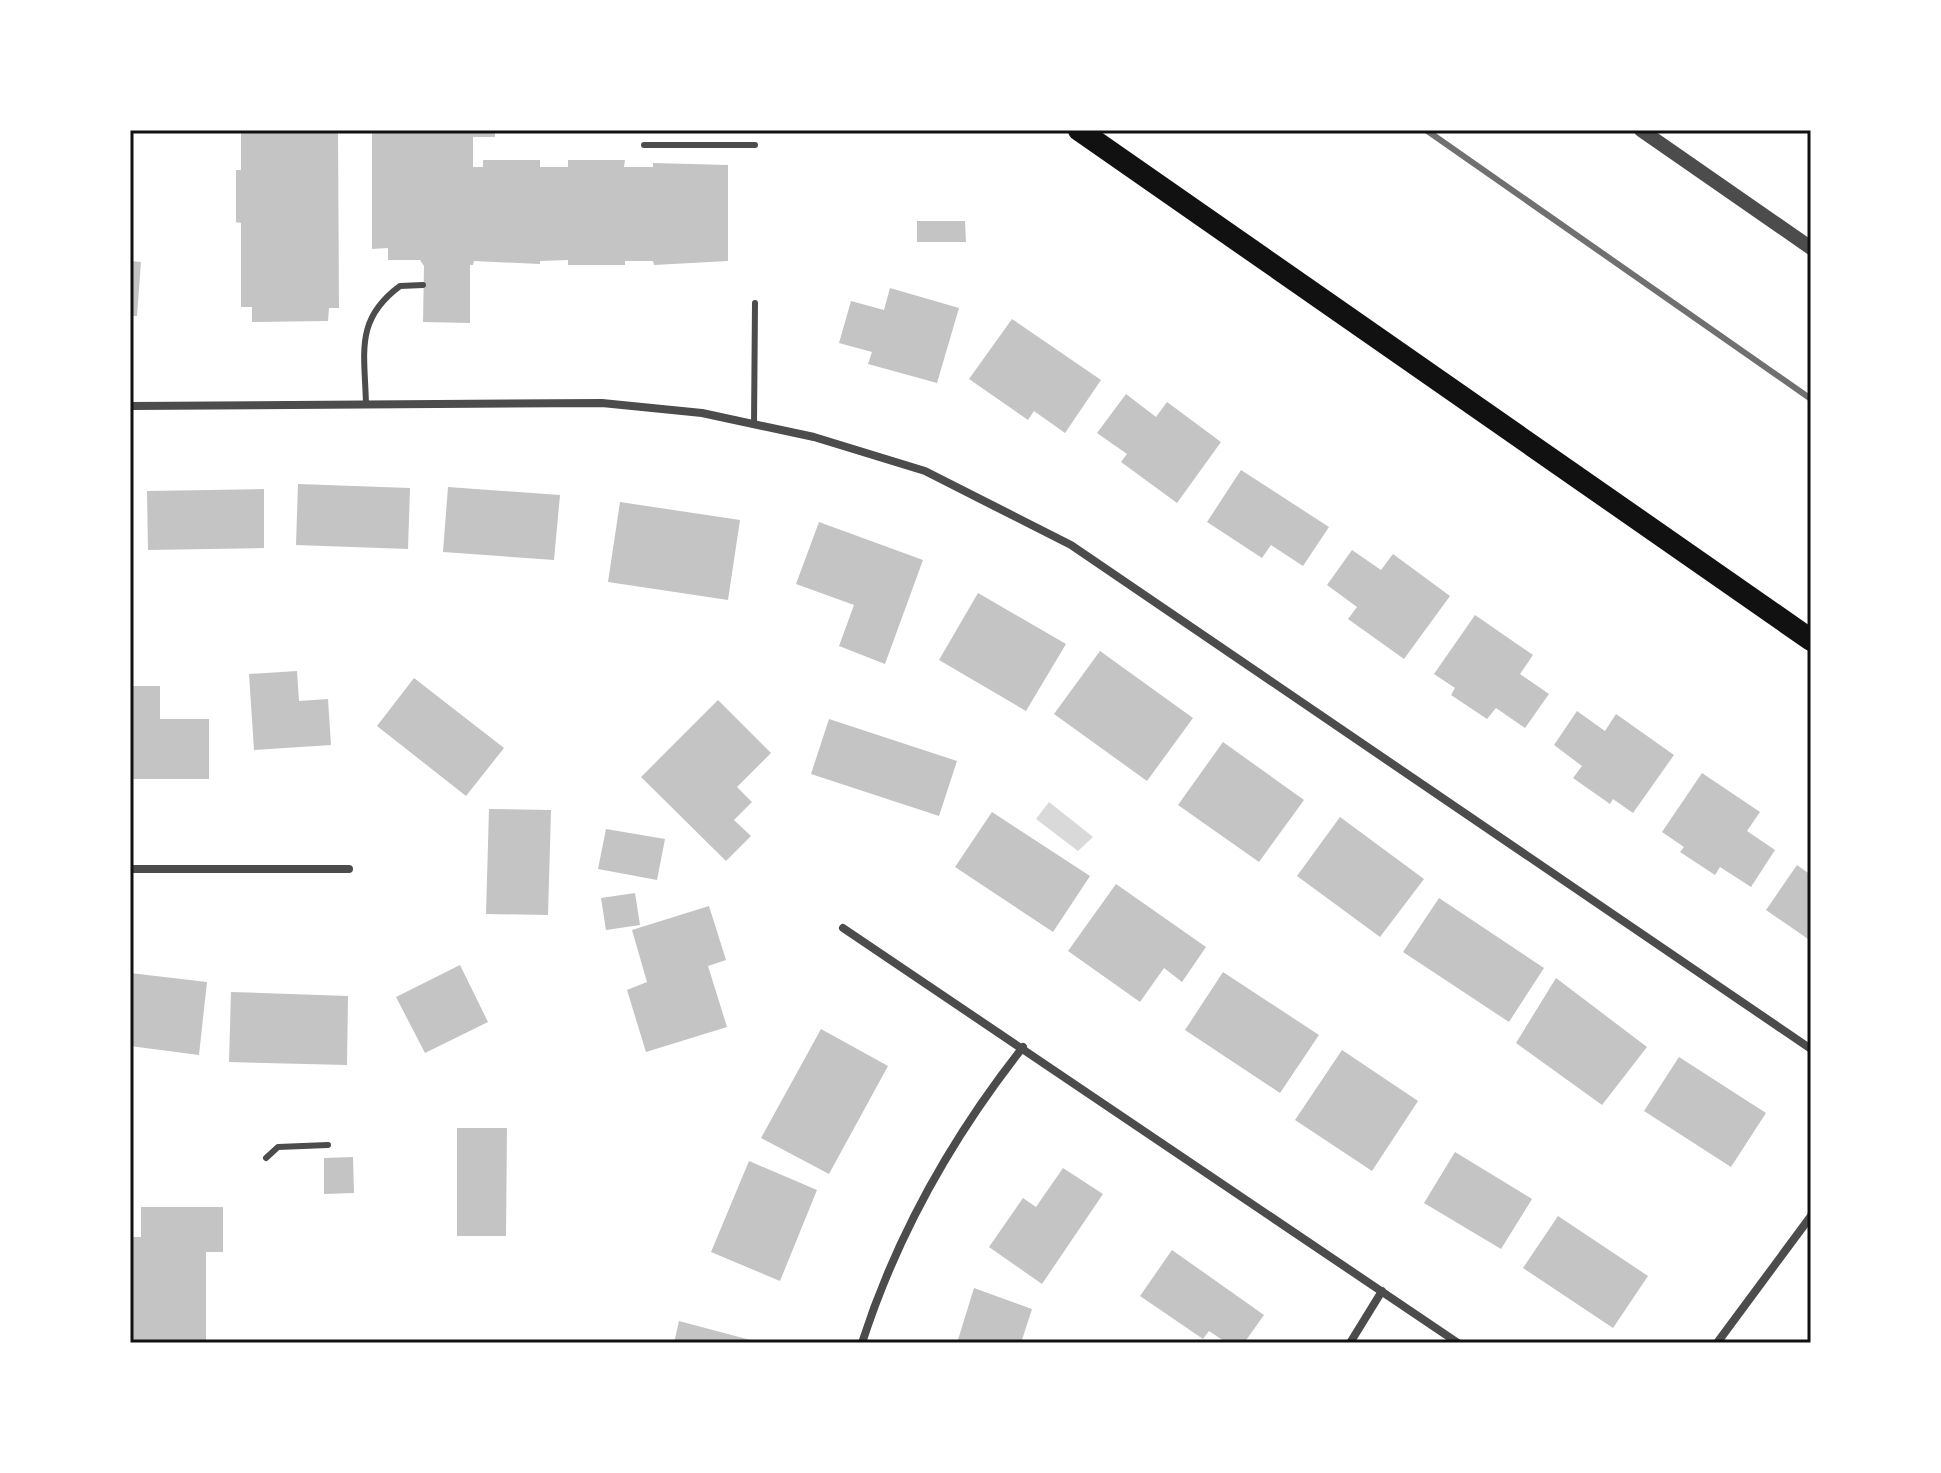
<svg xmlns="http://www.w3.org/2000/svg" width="1941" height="1473" viewBox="0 0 1941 1473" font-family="Poppins,sans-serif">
	<rect width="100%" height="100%" fill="#fff"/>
	<path fill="#d9d9d9" d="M 1049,802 L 1093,837 L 1078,851 L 1036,819 Z"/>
	<path fill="#c4c4c4" d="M 241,130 L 338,130 L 339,308 L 329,308 L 328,321 L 252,322 L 252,307 L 241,307 L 241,223 L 236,222 L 236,170 L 241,170 Z
		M 372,130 L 495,130 L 495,137 L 473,137 L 473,167 L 483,167 L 483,160 L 540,160 L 540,167 L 568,167 L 568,160 L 625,160 L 624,167 L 653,167 L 653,163 L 728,165 L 728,261 L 654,265 L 653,261 L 625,261 L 625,265 L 568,265 L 568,260 L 540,261 L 540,264 L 474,261 L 473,265 L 470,265 L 470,323 L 423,322 L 424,266 L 420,260 L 388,260 L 388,248 L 372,249 Z
		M 917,221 L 965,221 L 966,242 L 917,242 Z
		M 130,261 L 141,262 L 137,316 L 130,316 Z
		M 890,288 L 959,308 L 937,383 L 868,364 L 872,352 L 839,343 L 851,301 L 884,310 Z
		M 1012,319 L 1101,380 L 1065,433 L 1034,411 L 1028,420 L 969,379 Z
		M 1126,394 L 1156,417 L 1167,402 L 1221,442 L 1177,503 L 1121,462 L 1127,454 L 1097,433 Z
		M 1241,470 L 1329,527 L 1303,566 L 1271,545 L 1262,558 L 1207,522 Z
		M 298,484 L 410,488 L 408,549 L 296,545 Z
		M 448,487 L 560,495 L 554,560 L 443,552 Z
		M 264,489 L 264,548 L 148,550 L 147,491 Z
		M 620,502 L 740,520 L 728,600 L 608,582 Z
		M 819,522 L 923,560 L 885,664 L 839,646 L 854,605 L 796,584 Z
		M 1352,550 L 1381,570 L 1393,554 L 1450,596 L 1404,659 L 1348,619 L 1357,607 L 1327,585 Z
		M 978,593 L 1066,644 L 1026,711 L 939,660 Z
		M 1475,615 L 1533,655 L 1520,674 L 1549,694 L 1525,728 L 1496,708 L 1487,719 L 1451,695 L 1455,688 L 1434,674 Z
		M 1100,651 L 1193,718 L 1147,781 L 1054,714 Z
		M 297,671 L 299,701 L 328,699 L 331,745 L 254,750 L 249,674 Z
		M 414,678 L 504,748 L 466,796 L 377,726 Z
		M 130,686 L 160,686 L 160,719 L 209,719 L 209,779 L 130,779 Z
		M 718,700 L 771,753 L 737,787 L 752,802 L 734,820 L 751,836 L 726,861 L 641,777 Z
		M 1577,711 L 1605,731 L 1616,714 L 1674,755 L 1633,813 L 1613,799 L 1610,804 L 1573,778 L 1582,766 L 1554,745 Z
		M 829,719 L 957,761 L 939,816 L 811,774 Z
		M 1223,742 L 1304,800 L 1259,862 L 1178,805 Z
		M 1702,773 L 1760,812 L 1747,831 L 1775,850 L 1751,887 L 1720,867 L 1715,875 L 1680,852 L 1684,847 L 1662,832 Z
		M 489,809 L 551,810 L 548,915 L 486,914 Z
		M 992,812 L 1090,876 L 1053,932 L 955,867 Z
		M 1340,817 L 1424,879 L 1380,937 L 1297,876 Z
		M 606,829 L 665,839 L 657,880 L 598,869 Z
		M 1797,865 L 1811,875 L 1811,941 L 1766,910 Z
		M 1116,884 L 1206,947 L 1182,982 L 1164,968 L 1140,1002 L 1068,951 Z
		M 635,893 L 640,925 L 606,930 L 601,898 Z
		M 1439,898 L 1544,968 L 1509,1022 L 1403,952 Z
		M 709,906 L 726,960 L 708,966 L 727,1027 L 646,1052 L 627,990 L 647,982 L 632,930 Z
		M 460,965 L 488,1022 L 425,1053 L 396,997 Z
		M 1223,972 L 1319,1035 L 1280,1093 L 1185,1030 Z
		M 130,973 L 207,982 L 199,1055 L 130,1046 Z
		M 1556,978 L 1647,1047 L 1602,1105 L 1516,1043 Z
		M 231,992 L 348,996 L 347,1065 L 229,1062 Z
		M 821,1029 L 888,1066 L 829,1174 L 761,1138 Z
		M 1342,1050 L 1418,1101 L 1372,1171 L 1295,1120 Z
		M 1679,1057 L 1766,1113 L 1731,1167 L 1644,1111 Z
		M 457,1128 L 507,1128 L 506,1236 L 457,1236 Z
		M 1455,1152 L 1532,1199 L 1501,1249 L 1424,1203 Z
		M 353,1157 L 354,1193 L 324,1194 L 324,1158 Z
		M 749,1161 L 817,1190 L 780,1281 L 711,1252 Z
		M 1063,1168 L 1103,1194 L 1042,1284 L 989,1247 L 1023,1198 L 1036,1207 Z
		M 141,1207 L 223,1207 L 223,1252 L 206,1252 L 206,1343 L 130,1343 L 130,1237 L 141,1237 Z
		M 1558,1216 L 1648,1276 L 1613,1328 L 1523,1268 Z
		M 1172,1250 L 1264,1315 L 1244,1343 L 1227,1343 L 1209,1331 L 1203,1339 L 1140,1296 Z
		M 974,1288 L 1032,1309 L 1021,1343 L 957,1343 Z
		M 679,1321 L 758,1342 L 758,1343 L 674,1343 Z"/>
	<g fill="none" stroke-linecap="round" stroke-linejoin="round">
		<path stroke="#4c4c4c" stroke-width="6" d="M 644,145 L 755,145
			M 366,405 C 365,353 354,320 400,286 L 423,285
			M 754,425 L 755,303
			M 266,1158 L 278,1147 L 328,1145"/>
		<path stroke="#4c4c4c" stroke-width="8" d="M 130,406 L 602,403 L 702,413 L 814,437 L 925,471 L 1071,545 L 1811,1049
			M 130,869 L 349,869
			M 843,928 L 1458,1343
			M 862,1343 C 897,1234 952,1137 1023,1047
			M 1350,1343 L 1382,1291
			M 1717,1343 L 1811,1216"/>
		<path stroke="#4c4c4c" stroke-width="14" d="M 1641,130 L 1811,248"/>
		<path stroke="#111" stroke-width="22" d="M 1079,130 L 1811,640"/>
		<path stroke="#707070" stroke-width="6" d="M 1426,130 L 1811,399"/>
	</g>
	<rect width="1941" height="1473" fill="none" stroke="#ffffff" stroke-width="264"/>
	<rect x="132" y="132" width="1677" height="1209" fill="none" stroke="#111" stroke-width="3"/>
</svg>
